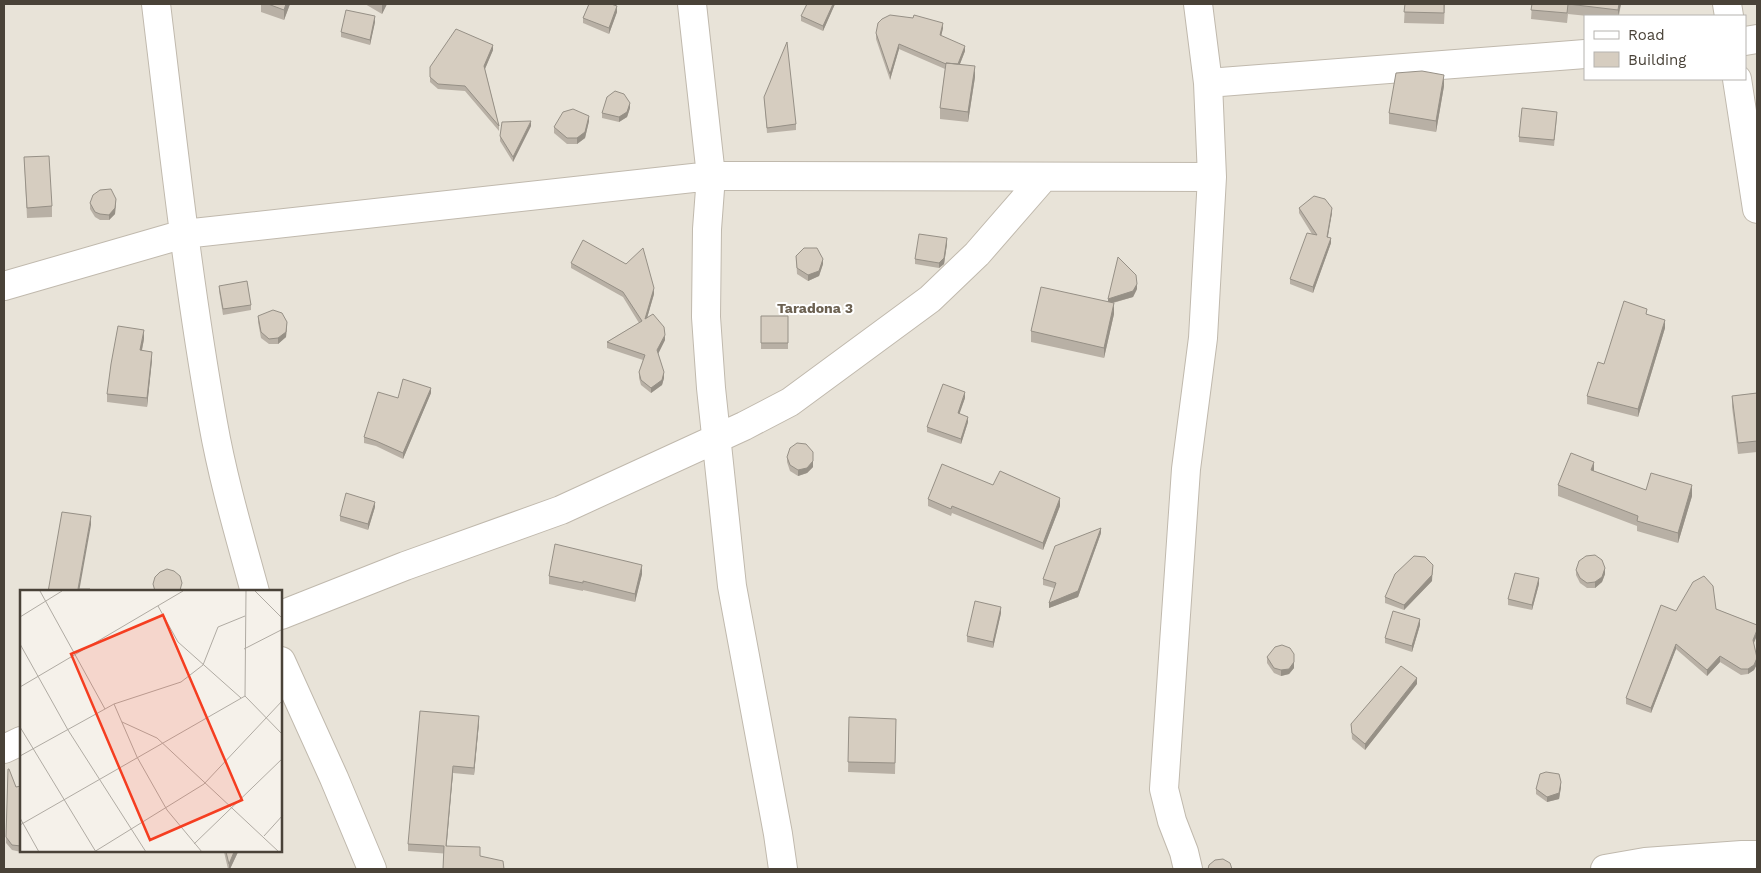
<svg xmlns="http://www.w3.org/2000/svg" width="1761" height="873" viewBox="0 0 1761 873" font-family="'Work Sans',sans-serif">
	<rect width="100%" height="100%" fill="#f5f1ea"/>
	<path fill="#e8e3d8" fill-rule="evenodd" d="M 4,4 L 1757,4 L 1757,869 L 4,869 ZM 1585,16 L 1745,16 L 1745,79 L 1585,79 ZM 21,592 L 281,592 L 281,852 L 21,852 Z"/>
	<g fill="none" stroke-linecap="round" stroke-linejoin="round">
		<g stroke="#c0b9ad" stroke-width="30">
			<path id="minor" d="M 156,4 C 173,144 188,284 213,423 C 223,480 240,537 255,592
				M 692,4 L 711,176 L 707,229 L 706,317 L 711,388 L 732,586 L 778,834 L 783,869
				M 1727,4 L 1729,16
				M 1745,41 L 1757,39
				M 1737,79 L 1757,209
				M 1208,83 L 1585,54
				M 4,286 L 184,234 L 711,176 L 1212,177
				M 281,615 L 405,566 L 561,510 L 744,426 L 790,402 L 930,299 L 977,254 L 1044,177
				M 281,661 L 334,778 L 372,869
				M 4,749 L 21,741
				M 1188,869 L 1184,852 L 1172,821 L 1164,789 L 1186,469 L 1203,338 L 1212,177 L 1208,83 L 1198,4
				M 1605,869 L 1645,862 L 1742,855 L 1757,855"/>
		</g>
		<use href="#minor" stroke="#fff" stroke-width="28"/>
	</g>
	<path fill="#b8b0a5" d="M 261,4 L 290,4 L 284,20 L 261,12 Z
		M 365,4 L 387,4 L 382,14 Z
		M 589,4 L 613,4 L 612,4 L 617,12 L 609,34 L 583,23 L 583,18 Z
		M 835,4 L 823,31 L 801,21 L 801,16 Z
		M 1405,4 L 1445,4 L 1444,24 L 1404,23 Z
		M 1532,4 L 1621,4 L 1619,16 L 1588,16 L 1568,14 L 1567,23 L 1531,19 Z
		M 375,22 L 370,45 L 341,37 L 341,32 Z
		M 943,28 L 941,36 L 965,51 L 960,64 L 975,77 L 968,122 L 940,119 L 940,108 L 945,69 L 899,49 L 890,80 L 876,39 L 876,33 Z
		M 493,50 L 485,69 L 499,126 L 499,131 L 465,91 L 438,89 L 430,82 L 430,67 Z
		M 1444,86 L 1436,132 L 1389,124 L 1389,113 Z
		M 764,97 L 796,124 L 796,130 L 767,133 Z
		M 630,108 L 627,117 L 619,122 L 602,118 L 602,113 Z
		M 1557,117 L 1554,146 L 1519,142 L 1519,137 Z
		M 589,121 L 585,138 L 577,144 L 567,144 L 554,133 L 554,127 Z
		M 531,126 L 513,162 L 500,141 L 500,136 Z
		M 24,157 L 52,206 L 52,217 L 27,218 Z
		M 90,203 L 116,205 L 115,214 L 109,220 L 100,220 L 95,217 L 90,209 Z
		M 1299,208 L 1332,213 L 1327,237 L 1331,243 L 1313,293 L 1290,284 L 1290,279 L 1312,234 L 1299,213 Z
		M 947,244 L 944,264 L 939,268 L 915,264 L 915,259 Z
		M 796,256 L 823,264 L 819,276 L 808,281 L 797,274 Z
		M 571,263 L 654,294 L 647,318 L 665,340 L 658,354 L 664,378 L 662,385 L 651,393 L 641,385 L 639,378 L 639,372 L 643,360 L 607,348 L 607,342 L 639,323 L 623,297 L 571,268 Z
		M 219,286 L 251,305 L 251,310 L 223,315 L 219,291 Z
		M 1137,289 L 1133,297 L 1113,303 L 1114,314 L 1104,358 L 1031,342 L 1031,331 L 1108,302 Z
		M 1647,314 L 1665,328 L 1638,417 L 1587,404 L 1587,396 L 1604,364 Z
		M 258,316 L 287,328 L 286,337 L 278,344 L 269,344 L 261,338 L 258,322 Z
		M 761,316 L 788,316 L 788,349 L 761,349 Z
		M 144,339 L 142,350 L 152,360 L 147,407 L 107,402 L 107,394 Z
		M 431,393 L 403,459 L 376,446 L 364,443 L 364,437 L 398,398 Z
		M 1757,393 L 1757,452 L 1738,454 L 1732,407 L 1732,396 Z
		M 965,398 L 959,413 L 968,422 L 961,444 L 927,432 L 927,427 Z
		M 787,457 L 813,467 L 807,473 L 798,476 L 790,471 L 787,462 Z
		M 1594,471 L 1646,490 L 1692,496 L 1678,543 L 1637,531 L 1637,526 L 1558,496 L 1558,485 Z
		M 993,485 L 1060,506 L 1043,550 L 952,513 L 951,516 L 928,506 L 928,499 Z
		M 375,507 L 368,530 L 340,521 L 340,516 Z
		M 1101,533 L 1078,597 L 1049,608 L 1054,588 L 1043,585 L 1043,579 Z
		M 1576,570 L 1605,574 L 1602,582 L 1595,588 L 1587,588 L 1580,583 L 1576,575 Z
		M 642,574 L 635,602 L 583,590 L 583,591 L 549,584 L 549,576 Z
		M 1432,581 L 1404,610 L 1385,603 L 1385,597 Z
		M 1539,584 L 1532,610 L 1508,605 L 1508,599 Z
		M 1716,609 L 1757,625 L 1757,635 L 1754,643 L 1757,664 L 1754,670 L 1748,674 L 1741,675 L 1720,662 L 1707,676 L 1676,649 L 1651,713 L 1626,704 L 1626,698 L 1676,611 Z
		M 1001,613 L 993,648 L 967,642 L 967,636 Z
		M 1420,625 L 1412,652 L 1385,643 L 1385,638 Z
		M 1267,657 L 1294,668 L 1289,674 L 1281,676 L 1274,673 L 1267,663 Z
		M 1417,684 L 1365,750 L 1352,739 L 1351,724 Z
		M 849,717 L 896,730 L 895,774 L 848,772 Z
		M 479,723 L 474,775 L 453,773 L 446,846 L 480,856 L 408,851 L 408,844 Z
		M 8,769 L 16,787 L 21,786 L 21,852 L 12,850 L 6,843 Z
		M 1561,787 L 1559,799 L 1547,802 L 1536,794 L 1536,789 Z
		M 224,852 L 238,852 L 230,869 L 228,869 Z"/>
	<path fill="#969086" d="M 286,4 L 290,4 L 284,20 L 284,10 Z
		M 383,4 L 387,4 L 382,14 L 382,5 Z
		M 833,4 L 835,4 L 823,31 L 823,26 Z
		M 1619,4 L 1621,4 L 1618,16 L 1618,10 Z
		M 617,6 L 617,12 L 609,34 L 609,28 Z
		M 375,16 L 375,22 L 370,45 L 370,40 Z
		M 943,23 L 943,28 L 940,41 L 940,35 Z
		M 899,44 L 899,49 L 890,80 L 890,74 Z
		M 493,45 L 493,50 L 484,71 L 484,66 Z
		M 965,46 L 965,51 L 956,74 L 956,68 Z
		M 975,66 L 975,77 L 968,122 L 968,112 Z
		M 1444,75 L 1444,86 L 1436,132 L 1436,121 Z
		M 630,103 L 630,108 L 627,117 L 619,122 L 619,117 Z
		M 589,116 L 589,121 L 585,138 L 577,144 L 577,138 Z
		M 531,121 L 531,126 L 513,162 L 513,157 Z
		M 116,199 L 115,214 L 109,220 L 109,215 Z
		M 1332,208 L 1332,213 L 1327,242 L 1327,237 Z
		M 947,238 L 947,244 L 944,264 L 939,268 L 939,263 Z
		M 1331,238 L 1331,243 L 1313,293 L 1313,287 Z
		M 823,259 L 823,264 L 819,276 L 808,281 L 808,275 Z
		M 1137,284 L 1137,289 L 1133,297 L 1108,304 L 1108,299 Z
		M 654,288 L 654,294 L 645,325 L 645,319 Z
		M 1114,303 L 1114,314 L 1104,358 L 1104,348 Z
		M 1665,320 L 1665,328 L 1638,417 L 1638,409 Z
		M 287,322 L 286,337 L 278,344 L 278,338 Z
		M 144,330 L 144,339 L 140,359 L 140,350 Z
		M 665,335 L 665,340 L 657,356 L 657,350 Z
		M 152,352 L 152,360 L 147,407 L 147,398 Z
		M 664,372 L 664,378 L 662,385 L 651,393 L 651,388 Z
		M 431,388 L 431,393 L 403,459 L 403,453 Z
		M 965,392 L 965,398 L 958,418 L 958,413 Z
		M 968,417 L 968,422 L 961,444 L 961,439 Z
		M 813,461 L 813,467 L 807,473 L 798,476 L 798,470 Z
		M 1594,462 L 1594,473 L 1591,470 Z
		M 1692,485 L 1692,496 L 1678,543 L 1678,533 Z
		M 1060,498 L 1060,506 L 1043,550 L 1043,543 Z
		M 375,502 L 375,507 L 368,530 L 368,524 Z
		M 91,516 L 91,525 L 79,592 L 78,589 Z
		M 1101,528 L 1101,533 L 1078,597 L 1049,608 L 1049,603 Z
		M 642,565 L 642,574 L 635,602 L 635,594 Z
		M 1433,565 L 1432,581 L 1404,610 L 1404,605 Z
		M 1605,568 L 1605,574 L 1602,582 L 1595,588 L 1595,582 Z
		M 1539,578 L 1539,584 L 1532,610 L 1532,605 Z
		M 1001,607 L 1001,613 L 993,648 L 993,642 Z
		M 1420,619 L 1420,625 L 1412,652 L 1412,646 Z
		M 1757,630 L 1757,635 L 1753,645 L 1753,640 Z
		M 1676,644 L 1676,649 L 1651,713 L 1651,708 Z
		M 1720,656 L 1720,662 L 1707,676 L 1707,670 Z
		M 1757,658 L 1757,664 L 1754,670 L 1748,674 L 1748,669 Z
		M 1294,662 L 1294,668 L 1289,674 L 1281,676 L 1281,670 Z
		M 1417,678 L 1417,684 L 1365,750 L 1365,744 Z
		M 479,716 L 479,723 L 474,775 L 474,768 Z
		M 453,766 L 453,773 L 446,853 L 446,846 Z
		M 1561,782 L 1561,787 L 1559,799 L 1547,802 L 1547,797 Z
		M 234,852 L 238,852 L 230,869 L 229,869 L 229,864 Z"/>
	<path fill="#d6cdc0" stroke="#969086" d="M 268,4 L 286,4 L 284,10 Z
		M 589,4 L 611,4 L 617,6 L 609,28 L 583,18 Z
		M 807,4 L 833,4 L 823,26 L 801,16 Z
		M 1405,4 L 1444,4 L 1444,13 L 1404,12 Z
		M 1532,4 L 1619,4 L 1618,10 L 1568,4 L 1567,13 L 1531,10 Z
		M 346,10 L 375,16 L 370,40 L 341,32 Z
		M 890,15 L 913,18 L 914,15 L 943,23 L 940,35 L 965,46 L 958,64 L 946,63 L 946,64 L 899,44 L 890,74 L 876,33 L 878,23 L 882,19 Z
		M 456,29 L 493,45 L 484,66 L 499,126 L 465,86 L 438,84 L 430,77 L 430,67 Z
		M 787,42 L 796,124 L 767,128 L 764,97 Z
		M 946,63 L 975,66 L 968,112 L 940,108 Z
		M 1422,71 L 1444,75 L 1436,121 L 1389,113 L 1396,73 Z
		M 615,91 L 624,94 L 630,103 L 627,112 L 619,117 L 602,113 L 607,97 Z
		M 1522,108 L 1557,112 L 1554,140 L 1519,137 Z
		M 573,109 L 589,116 L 585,132 L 577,138 L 567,138 L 554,127 L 563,112 Z
		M 531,121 L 513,157 L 500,136 L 502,122 Z
		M 49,156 L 52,206 L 27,208 L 24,157 Z
		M 111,189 L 116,199 L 115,208 L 109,215 L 100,214 L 95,212 L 90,203 L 93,195 L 100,190 Z
		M 1314,196 L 1325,199 L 1332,208 L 1327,237 L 1331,238 L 1313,287 L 1290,279 L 1307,233 L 1317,235 L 1299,208 Z
		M 919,234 L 947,238 L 944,258 L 939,263 L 915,259 Z
		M 583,240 L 626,264 L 643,248 L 654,288 L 645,319 L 653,314 L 664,327 L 665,335 L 657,350 L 664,372 L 662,380 L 651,388 L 641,380 L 639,372 L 645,355 L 607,342 L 642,321 L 623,292 L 571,263 Z
		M 804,248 L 817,248 L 823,259 L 819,271 L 808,275 L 797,268 L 796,256 Z
		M 1118,257 L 1136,275 L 1137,284 L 1133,291 L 1108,299 Z
		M 247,281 L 251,305 L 223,309 L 219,286 Z
		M 1041,287 L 1114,303 L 1104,348 L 1031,331 Z
		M 1624,301 L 1647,309 L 1646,314 L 1665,320 L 1638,409 L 1587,396 L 1598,362 L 1604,364 Z
		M 273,310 L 282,313 L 287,322 L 286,332 L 278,338 L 269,339 L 261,332 L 258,316 Z
		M 761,316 L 788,316 L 788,343 L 761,343 Z
		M 118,326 L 144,330 L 140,350 L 152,352 L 147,398 L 107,394 L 111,364 Z
		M 403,379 L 431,388 L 403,453 L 376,441 L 364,437 L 378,392 L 398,398 Z
		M 943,384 L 965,392 L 958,413 L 968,417 L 961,439 L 927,427 Z
		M 1757,393 L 1757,441 L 1738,443 L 1732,396 Z
		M 797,443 L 806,444 L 813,452 L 813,461 L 807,468 L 798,470 L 790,465 L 787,457 L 790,448 Z
		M 1571,453 L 1594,462 L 1591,470 L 1646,490 L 1651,473 L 1692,485 L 1678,533 L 1637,521 L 1638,516 L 1558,485 Z
		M 942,464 L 993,485 L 1000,471 L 1060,498 L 1043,543 L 952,506 L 951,509 L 928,499 Z
		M 346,493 L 375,502 L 368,524 L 340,516 Z
		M 62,512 L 91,516 L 78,589 L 90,589 L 90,592 L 48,592 Z
		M 1101,528 L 1078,591 L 1049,603 L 1056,583 L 1043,579 L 1055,546 Z
		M 555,544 L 642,565 L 635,594 L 583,581 L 583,583 L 549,576 Z
		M 1595,555 L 1602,560 L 1605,568 L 1602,577 L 1595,582 L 1587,583 L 1580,578 L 1576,570 L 1579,561 L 1586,556 Z
		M 1414,556 L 1425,557 L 1433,565 L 1432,575 L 1404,605 L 1385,597 L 1395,574 Z
		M 167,569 L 174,571 L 180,576 L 182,583 L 180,590 L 178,592 L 156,592 L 155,591 L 153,584 L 155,577 L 160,572 Z
		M 1515,573 L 1539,578 L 1532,605 L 1508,599 Z
		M 1704,576 L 1713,586 L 1716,609 L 1757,625 L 1757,630 L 1753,640 L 1757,658 L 1754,665 L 1748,669 L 1741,669 L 1720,656 L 1707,670 L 1676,644 L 1651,708 L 1626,698 L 1661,605 L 1676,611 L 1693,582 Z
		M 975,601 L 1001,607 L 993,642 L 967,636 Z
		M 1393,611 L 1420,619 L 1412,646 L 1385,638 Z
		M 1282,645 L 1290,648 L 1294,654 L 1294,662 L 1289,669 L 1281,670 L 1274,668 L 1267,657 L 1275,647 Z
		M 1401,666 L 1417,678 L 1365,744 L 1352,733 L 1351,724 Z
		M 420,711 L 479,716 L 474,768 L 453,766 L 446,846 L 480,847 L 480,856 L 503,861 L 504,869 L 443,869 L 444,846 L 408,844 Z
		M 849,717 L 896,719 L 895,763 L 848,762 Z
		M 8,769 L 9,769 L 16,787 L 21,786 L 21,846 L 12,845 L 6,837 Z
		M 1546,772 L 1559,774 L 1561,782 L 1559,793 L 1547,797 L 1536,789 L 1540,774 Z
		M 226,852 L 234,852 L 229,864 Z
		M 1223,859 L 1230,863 L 1232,869 L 1208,869 L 1209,865 L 1215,860 Z"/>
	<g text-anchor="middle" stroke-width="4" stroke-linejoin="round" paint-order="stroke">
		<g font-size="14" font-weight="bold" fill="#6b6050" stroke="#fff">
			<text x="815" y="313">Taradona 3</text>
		</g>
	</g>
	<g transform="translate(20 590)">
		<rect width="262" height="262" fill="#f5f1ea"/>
		<path fill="none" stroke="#b0aba3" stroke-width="1" d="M 20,1 L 85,119M 235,1 L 263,29M 138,16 L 158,52 L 221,108M 0,27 L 42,1M 0,54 L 48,140 L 126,262M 224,59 L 263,39M 0,97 L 163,1M 225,106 L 226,1M 225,106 L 263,145M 94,114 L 117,167 L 147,220 L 182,262M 102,132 L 137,148 L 259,262M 0,137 L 76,262M 0,166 L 94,114 L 161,92 L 183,75 L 198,37 L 225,26M 0,228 L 19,262M 0,235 L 225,106M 244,246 L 263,225M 174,254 L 263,168M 74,262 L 184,194 L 263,110"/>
		<path fill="#f53e21" fill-opacity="0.15" stroke="#f53e21" stroke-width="2.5" d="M 143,25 L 222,210 L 130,250 L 51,64 Z"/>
		<rect width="262" height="262" fill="none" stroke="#494238" stroke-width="2.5"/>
	</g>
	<rect width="1761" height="873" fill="none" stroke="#494238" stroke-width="10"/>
	<rect x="1584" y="15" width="162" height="65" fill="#ffffff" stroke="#b6b3af"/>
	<rect x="1594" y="31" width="25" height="8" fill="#ffffff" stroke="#b6b3af"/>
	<text x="1628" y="40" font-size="15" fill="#494238">Road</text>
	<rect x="1594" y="52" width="25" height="15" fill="#d6cdc0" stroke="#b6b3af"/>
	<text x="1628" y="65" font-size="15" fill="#494238">Building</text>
</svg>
